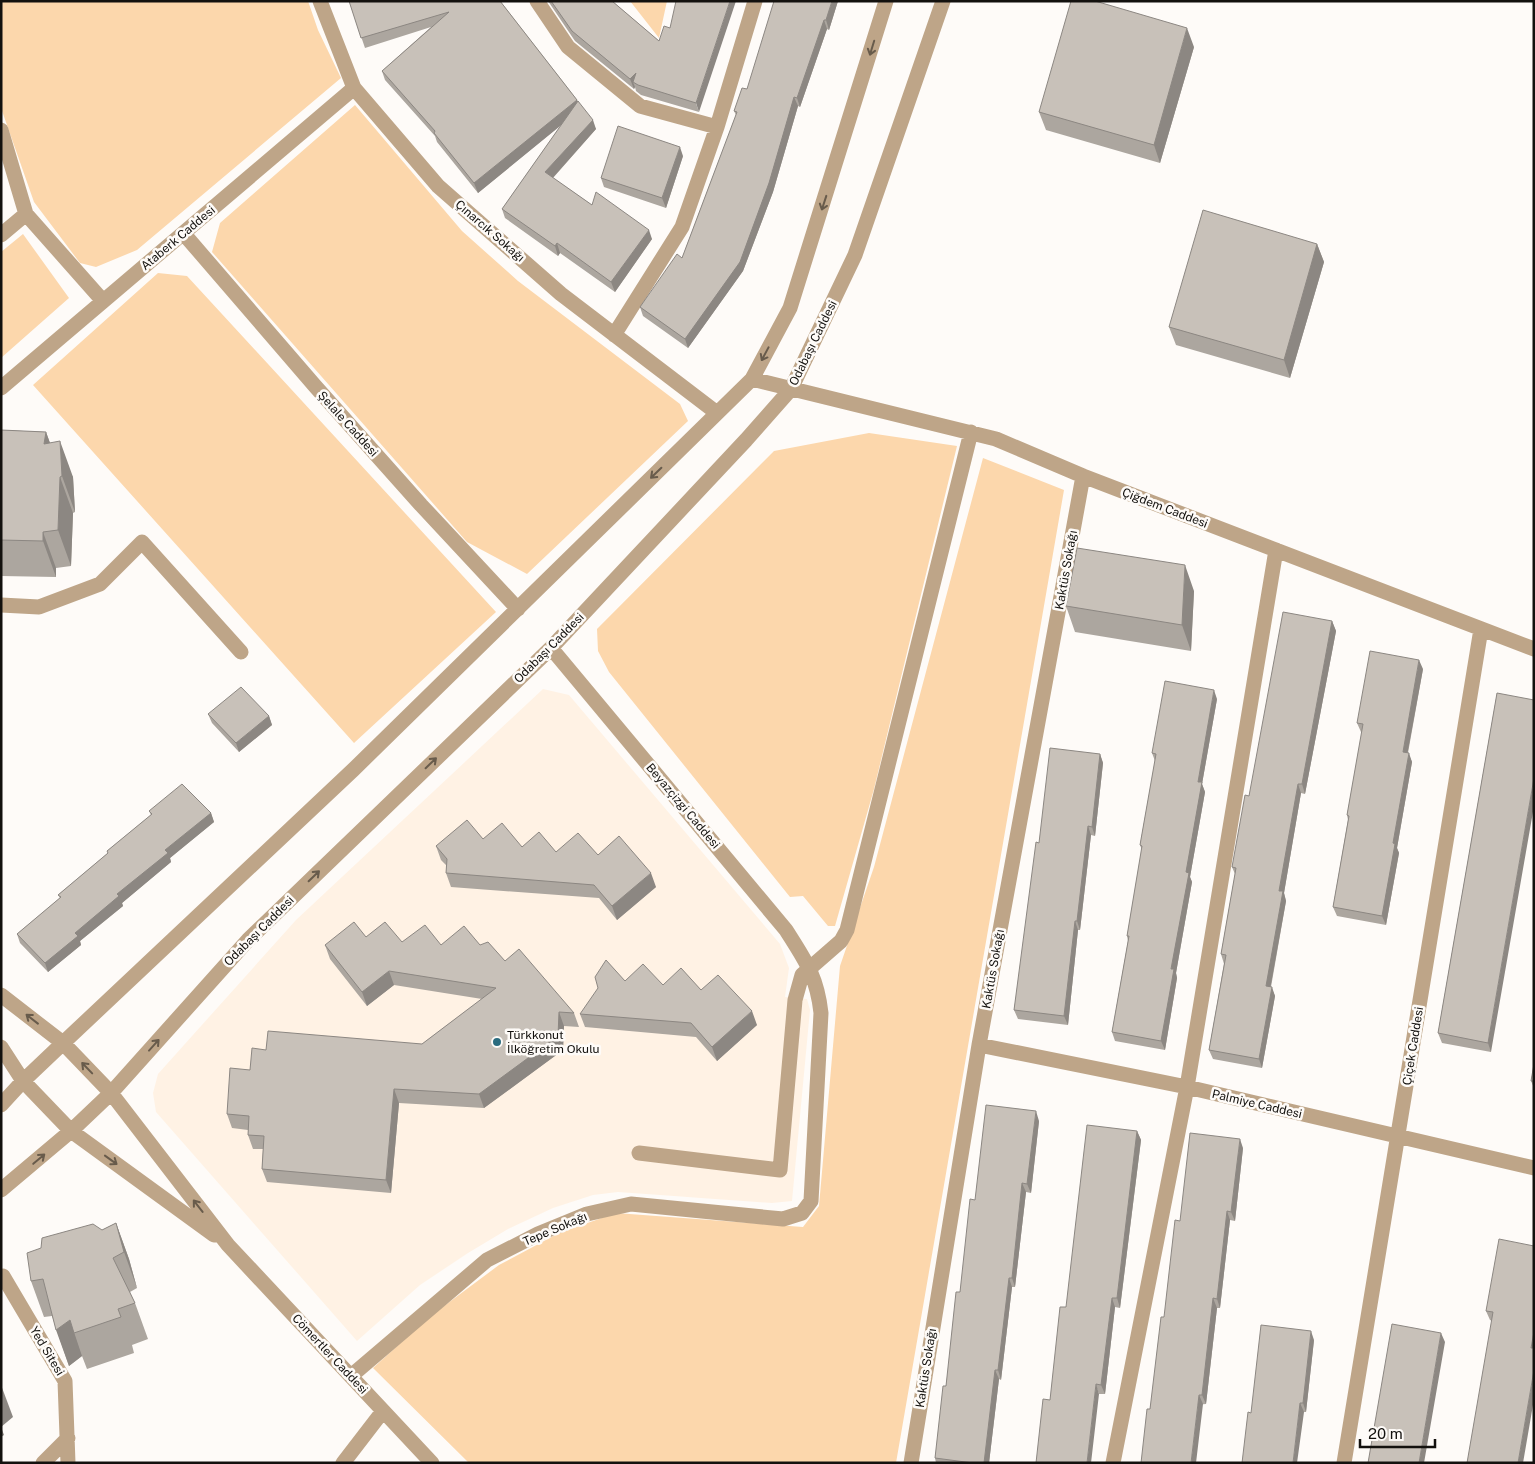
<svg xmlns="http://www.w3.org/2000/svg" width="1535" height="1464" viewBox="0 0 1535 1464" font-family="'Public Sans',sans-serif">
	<rect width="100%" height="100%" fill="#fefbf8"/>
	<path fill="#fff2e4" d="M 543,689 L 569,695 L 780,944 L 789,968 L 785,997 L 807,999 L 810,1010 L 792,1201 L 772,1203 L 618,1192 L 593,1195 L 553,1208 L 508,1229 L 468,1253 L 420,1285 L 357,1341 L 156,1112 L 153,1093 L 158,1074 L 296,920 Z"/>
	<path fill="#fcd7ac" d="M 1,1 L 308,1 L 318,30 L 341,78 L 137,250 L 96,267 L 80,263 L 34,202 L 1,108 Z
		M 630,1 L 667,1 L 659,38 Z
		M 355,105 L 462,231 L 518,281 L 680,404 L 688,421 L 527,574 L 467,542 L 212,252 L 220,223 Z
		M 23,234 L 69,298 L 1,358 L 1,252 Z
		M 158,273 L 187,276 L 496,612 L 354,743 L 33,385 Z
		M 869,433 L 957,446 L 874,789 L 835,926 L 828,926 L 803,896 L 790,897 L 609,672 L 598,651 L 597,629 L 774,451 Z
		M 983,458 L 1064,490 L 896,1463 L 469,1463 L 373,1368 L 428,1318 L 499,1265 L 559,1233 L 616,1213 L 803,1227 L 819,1206 L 840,966 L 874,867 Z"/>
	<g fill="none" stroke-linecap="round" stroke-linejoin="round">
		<path stroke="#bea588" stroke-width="15" d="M 320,1 L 354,88 L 438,186 L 561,294 L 717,413
			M 537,1 L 568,47 L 640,106 L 717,127
			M 1,130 L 26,214 L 103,301
			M 184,234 L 315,386 L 421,505 L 518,609
			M 1,235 L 26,214
			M 614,335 L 682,227 L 717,127 L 755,1
			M 752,379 L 996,439 L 1083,476 L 1534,649
			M 1,388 L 354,88
			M 1,605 L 39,607 L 100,584 L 142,542 L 241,652
			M 1,995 L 63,1043 L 111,1093 L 228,1245 L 432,1463
			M 979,1045 L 1187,1087 L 1534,1168
			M 1,1047 L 23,1081 L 71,1131 L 214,1235
			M 1,1105 L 23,1081 L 63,1043 L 353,770 L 752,379 L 790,308 L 886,1
			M 639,1153 L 780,1170 L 795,1000 L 802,975 L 841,941 L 847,930 L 971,432
			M 1,1190 L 71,1131 L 111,1093 L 248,940 L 551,648 L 746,440 L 791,389 L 855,255 L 943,1
			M 3,1276 L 65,1381 L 68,1463
			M 351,1376 L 487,1260 L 538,1234 L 587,1214 L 631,1204 L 783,1219 L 802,1213 L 811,1201 L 821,1013 C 817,976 805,960 786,930 L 551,648
			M 43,1463 L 68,1438
			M 343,1463 L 383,1411
			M 911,1463 L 979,1045 L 1083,476
			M 1113,1463 L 1187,1087 L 1276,550
			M 1344,1463 L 1481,629"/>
	</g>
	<path fill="#aca69f" d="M 349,1 L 500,1 L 577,100 L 596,129 L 553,178 L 592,205 L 652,239 L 615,292 L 560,253 L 558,256 L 505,218 L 502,209 L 562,124 L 478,193 L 437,142 L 435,136 L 385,80 L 382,71 L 431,27 L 365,48 Z
		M 548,1 L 612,1 L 659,41 L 670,28 L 699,112 L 641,95 L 636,91 L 635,87 L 634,89 L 575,41 Z
		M 838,1 L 829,30 L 827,29 L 800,107 L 798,106 L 773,192 L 743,271 L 688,348 L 643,316 L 640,307 L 682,258 L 736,115 L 734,111 L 747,89 Z
		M 1194,47 L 1160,163 L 1046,130 L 1039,112 Z
		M 683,156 L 666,208 L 604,187 L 601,178 Z
		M 1317,244 L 1324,262 L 1290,378 L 1176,345 L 1169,327 Z
		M 1,430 L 46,432 L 50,443 L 73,477 L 75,512 L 73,513 L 71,566 L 56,568 L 56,577 L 1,576 Z
		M 1194,591 L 1191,651 L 1075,632 L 1066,606 Z
		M 1332,621 L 1336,631 L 1305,794 L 1301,793 L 1284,893 L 1286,901 L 1271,987 L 1275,996 L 1262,1068 L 1213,1059 L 1209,1050 L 1224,964 L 1221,954 L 1235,874 L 1232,867 L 1249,796 Z
		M 1423,669 L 1408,753 L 1412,762 L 1397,848 L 1399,853 L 1386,925 L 1337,916 L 1333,907 L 1348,820 L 1347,815 L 1362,733 L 1361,732 L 1357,723 Z
		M 1497,693 L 1491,1052 L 1442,1043 L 1438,1033 Z
		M 1217,699 L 1202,784 L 1205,792 L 1190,877 L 1192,882 L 1176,973 L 1177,978 L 1165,1050 L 1115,1041 L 1112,1032 L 1128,941 L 1127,936 L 1142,850 L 1140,845 L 1155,761 L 1152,753 Z
		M 208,714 L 269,716 L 272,725 L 239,752 L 212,723 Z
		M 1100,754 L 1103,763 L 1095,836 L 1091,835 L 1080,930 L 1078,930 L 1068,1025 L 1018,1019 L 1014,1010 L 1039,843 Z
		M 149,811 L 211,813 L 214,822 L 170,858 L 171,862 L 122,903 L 123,906 L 80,941 L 81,945 L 48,972 L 20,943 L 17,934 L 60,898 L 58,895 L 108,853 L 107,851 L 151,815 Z
		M 483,839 L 556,852 L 598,855 L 656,887 L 617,920 L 599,898 L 451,887 L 446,873 L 447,866 L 441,860 L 436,846 Z
		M 366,937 L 402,942 L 441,945 L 480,945 L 505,961 L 574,1013 L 579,1027 L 564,1026 L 563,1050 L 484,1108 L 399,1103 L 391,1193 L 267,1182 L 262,1169 L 263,1149 L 253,1149 L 248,1135 L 248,1130 L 232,1128 L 227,1114 L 250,1070 L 266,1050 L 422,1044 L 482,999 L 394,985 L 367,1006 L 330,959 L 325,945 Z
		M 625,981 L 701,990 L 757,1025 L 717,1061 L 696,1037 L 585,1027 L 580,1014 Z
		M 1534,1064 L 1534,1088 L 1531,1081 Z
		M 1039,1121 L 1031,1193 L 1026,1192 L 1015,1287 L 1012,1287 L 1001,1380 L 999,1379 L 989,1463 L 936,1463 L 935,1458 L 960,1292 L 975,1200 Z
		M 1137,1131 L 1141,1140 L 1120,1308 L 1115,1307 L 1105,1394 L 1099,1394 L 1066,1307 Z
		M 1243,1148 L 1235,1221 L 1230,1220 L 1220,1308 L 1217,1308 L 1206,1404 L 1150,1409 L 1180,1221 Z
		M 116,1223 L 129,1259 L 137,1288 L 130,1292 L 135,1303 L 148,1339 L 132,1345 L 134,1353 L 87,1369 L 82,1356 L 69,1366 L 52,1316 L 44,1317 L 31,1281 L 102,1230 Z
		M 1534,1246 L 1492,1321 L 1490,1320 L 1486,1311 Z
		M 1314,1340 L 1306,1412 L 1251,1413 Z"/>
	<path fill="#8c8782" d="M 730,1 L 736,1 L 699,112 L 696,103 Z
		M 832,1 L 838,1 L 829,30 L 826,20 Z
		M 824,20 L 827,29 L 800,107 L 797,98 Z
		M 1187,28 L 1194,47 L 1160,163 L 1154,145 Z
		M 636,73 L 633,82 L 635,87 L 634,89 L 630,79 Z
		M 794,97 L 798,106 L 773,192 L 743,271 L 688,348 L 685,339 Z
		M 577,100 L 581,109 L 478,193 L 474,183 Z
		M 593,120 L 596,129 L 549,182 L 545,172 Z
		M 680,147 L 683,156 L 666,208 L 662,198 Z
		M 649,230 L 652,239 L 615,292 L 611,282 Z
		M 557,243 L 560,253 L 558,256 L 555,246 Z
		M 1317,244 L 1324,262 L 1290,378 L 1284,360 Z
		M 46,432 L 59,468 L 44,444 Z
		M 60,441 L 73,477 L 75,512 L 62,476 Z
		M 60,477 L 73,513 L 71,566 L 58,530 Z
		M 43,532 L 56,568 L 56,577 L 43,541 Z
		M 1185,565 L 1194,591 L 1191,651 L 1182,625 Z
		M 1332,621 L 1336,631 L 1305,794 L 1302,784 Z
		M 1419,660 L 1423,669 L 1406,761 L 1403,752 Z
		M 1214,690 L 1217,699 L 1202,784 L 1205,792 L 1190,877 L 1192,882 L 1176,973 L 1177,978 L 1165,1050 L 1161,1041 L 1198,782 Z
		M 269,716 L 272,725 L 239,752 L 236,743 Z
		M 1409,753 L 1412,762 L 1397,848 L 1399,853 L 1386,925 L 1382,916 L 1393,843 Z
		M 1100,754 L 1103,763 L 1095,836 L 1092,827 Z
		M 1534,778 L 1534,806 L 1491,1052 L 1488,1043 Z
		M 1298,784 L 1301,793 L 1284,893 L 1286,901 L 1269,995 L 1266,986 L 1279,891 Z
		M 211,813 L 214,822 L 170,858 L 171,862 L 122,903 L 123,906 L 80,941 L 81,945 L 48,972 L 45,963 L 75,933 L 117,894 L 165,850 Z
		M 1088,826 L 1091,835 L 1080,930 L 1077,921 Z
		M 651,873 L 656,887 L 617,920 L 612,906 Z
		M 1075,921 L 1078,930 L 1068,1025 L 1064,1016 Z
		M 389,971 L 394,985 L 367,1006 L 362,992 Z
		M 1272,987 L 1275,996 L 1262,1068 L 1259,1059 Z
		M 752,1011 L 757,1025 L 717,1061 L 712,1047 Z
		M 559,1012 L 564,1026 L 563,1050 L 484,1108 L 479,1094 Z
		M 394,1089 L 399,1103 L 391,1193 L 386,1180 Z
		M 1036,1111 L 1039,1121 L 1031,1193 L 1027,1184 Z
		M 1137,1131 L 1141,1140 L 1120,1308 L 1117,1298 Z
		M 1240,1139 L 1243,1148 L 1235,1221 L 1231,1212 Z
		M 1022,1183 L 1026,1192 L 1015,1287 L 1012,1278 Z
		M 1227,1211 L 1230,1220 L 1220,1308 L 1217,1299 Z
		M 116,1223 L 129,1259 L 137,1288 L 124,1252 Z
		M 1009,1278 L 1012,1287 L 1001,1380 L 998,1370 Z
		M 1112,1298 L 1115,1307 L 1105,1394 L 1101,1385 Z
		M 1213,1298 L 1217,1308 L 1206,1404 L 1202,1395 Z
		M 70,1320 L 82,1356 L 69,1366 L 56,1330 Z
		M 1311,1331 L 1314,1340 L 1306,1412 L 1303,1403 Z
		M 1534,1332 L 1534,1355 L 1531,1348 Z
		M 1441,1333 L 1445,1342 L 1424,1463 L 1419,1463 Z
		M 995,1370 L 999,1379 L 989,1463 L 984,1463 Z
		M 1534,1370 L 1534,1399 L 1523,1463 L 1518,1463 Z
		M 1096,1384 L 1099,1394 L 1091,1463 L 1087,1463 Z
		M 1,1385 L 13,1417 L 1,1427 Z
		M 1199,1395 L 1203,1404 L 1196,1463 L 1191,1463 Z
		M 1300,1403 L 1304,1412 L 1297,1463 L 1293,1463 Z
		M 1,1427 L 4,1435 L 1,1437 Z"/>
	<path fill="#c8c1b9" stroke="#8c8782" d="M 349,1 L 500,1 L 577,100 L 474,183 L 434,133 L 435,131 L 382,71 L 449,12 L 361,38 Z
		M 551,1 L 612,1 L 659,41 L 664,26 L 670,28 L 676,1 L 730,1 L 696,103 L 638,85 L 633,82 L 636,73 L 630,79 L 572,31 Z
		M 774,1 L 832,1 L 826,20 L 824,20 L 797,98 L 794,97 L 769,183 L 740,262 L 685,339 L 640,307 L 677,254 L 682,258 L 737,112 L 734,111 L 742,88 L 747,89 Z
		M 1071,1 L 1095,1 L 1187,28 L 1154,145 L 1039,112 Z
		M 578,101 L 593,120 L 545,172 L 592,205 L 596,192 L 649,230 L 611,282 L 557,243 L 555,246 L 502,209 Z
		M 618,126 L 680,147 L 662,198 L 601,178 Z
		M 1203,210 L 1317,244 L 1284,360 L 1169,327 Z
		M 1,430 L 46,432 L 44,444 L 60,441 L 62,476 L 60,477 L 58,530 L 43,532 L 43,541 L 1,540 Z
		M 1077,548 L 1185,565 L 1182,625 L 1066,606 Z
		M 1283,612 L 1332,621 L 1302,784 L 1298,784 L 1279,891 L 1283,891 L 1266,986 L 1272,987 L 1259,1059 L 1209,1050 L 1226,955 L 1221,954 L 1236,868 L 1232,867 L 1245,795 L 1249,796 Z
		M 1370,651 L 1419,660 L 1403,752 L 1409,753 L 1393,843 L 1395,844 L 1382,916 L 1333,907 L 1349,816 L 1347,815 L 1363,724 L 1357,723 Z
		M 1165,681 L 1214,690 L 1198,782 L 1202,782 L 1186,872 L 1189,873 L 1171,969 L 1174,969 L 1161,1041 L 1112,1032 L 1129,936 L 1127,936 L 1142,846 L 1140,845 L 1156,754 L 1152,753 Z
		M 241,687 L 269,716 L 236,743 L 208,714 Z
		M 1497,693 L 1534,700 L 1534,778 L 1488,1043 L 1438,1033 Z
		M 1050,748 L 1100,754 L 1092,827 L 1088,826 L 1077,921 L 1075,921 L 1064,1016 L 1014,1010 L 1036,842 L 1039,843 Z
		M 182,784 L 211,813 L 165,850 L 168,853 L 117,894 L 119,896 L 75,933 L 78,936 L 45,963 L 17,934 L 61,897 L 58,895 L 108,853 L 107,851 L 152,814 L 149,811 Z
		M 467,820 L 483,839 L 502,823 L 522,847 L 539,832 L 556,852 L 578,833 L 598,855 L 619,836 L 651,873 L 612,906 L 594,885 L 446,873 L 447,859 L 436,846 Z
		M 354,922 L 366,937 L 385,922 L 402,942 L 425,925 L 441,945 L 464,926 L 480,945 L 488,942 L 505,961 L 519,949 L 574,1013 L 559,1012 L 558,1036 L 479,1094 L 394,1089 L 386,1180 L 262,1169 L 264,1136 L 248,1135 L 249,1116 L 227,1114 L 230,1068 L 250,1070 L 252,1048 L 266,1050 L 268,1031 L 422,1044 L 496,988 L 389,971 L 362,992 L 325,945 Z
		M 606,960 L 625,981 L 643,964 L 663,985 L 681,968 L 701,990 L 718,975 L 752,1011 L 712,1047 L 691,1023 L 580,1014 L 598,988 L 595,977 Z
		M 1534,1064 L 1534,1081 L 1531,1081 Z
		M 986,1105 L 1036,1111 L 1027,1184 L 1022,1183 L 1012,1278 L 1009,1278 L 998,1370 L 995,1370 L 984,1463 L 973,1463 L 935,1458 L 943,1386 L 946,1386 L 956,1292 L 960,1292 L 970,1199 L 975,1200 Z
		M 1087,1125 L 1137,1131 L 1117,1298 L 1112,1298 L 1101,1385 L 1096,1384 L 1087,1463 L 1036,1463 L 1043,1399 L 1050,1400 L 1060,1307 L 1066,1307 Z
		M 1190,1133 L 1240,1139 L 1231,1212 L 1227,1211 L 1217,1299 L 1213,1298 L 1202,1395 L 1199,1395 L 1191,1463 L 1141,1463 L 1147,1409 L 1150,1409 L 1161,1317 L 1164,1317 L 1175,1220 L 1180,1221 Z
		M 116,1223 L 124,1252 L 113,1258 L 135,1303 L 118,1309 L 121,1317 L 74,1333 L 70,1320 L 56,1330 L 43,1279 L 31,1281 L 27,1253 L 41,1248 L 42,1238 L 93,1224 L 102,1230 Z
		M 1499,1239 L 1534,1246 L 1534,1332 L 1531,1348 L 1534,1348 L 1534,1370 L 1518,1463 L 1467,1463 L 1493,1312 L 1486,1311 Z
		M 1392,1324 L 1441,1333 L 1419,1463 L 1368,1463 Z
		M 1261,1325 L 1311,1331 L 1303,1403 L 1300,1403 L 1293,1463 L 1242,1463 L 1248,1412 L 1251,1413 Z"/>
	<defs><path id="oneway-shaft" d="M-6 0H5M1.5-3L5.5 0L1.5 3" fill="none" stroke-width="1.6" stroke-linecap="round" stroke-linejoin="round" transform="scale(1.25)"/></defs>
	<g stroke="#685b4b">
		<use href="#oneway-shaft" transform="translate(872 48) rotate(107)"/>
		<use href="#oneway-shaft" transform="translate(824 203) rotate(108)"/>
		<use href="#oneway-shaft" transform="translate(765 354) rotate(118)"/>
		<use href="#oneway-shaft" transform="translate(656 473) rotate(136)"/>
		<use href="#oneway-shaft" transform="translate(431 763) rotate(-44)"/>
		<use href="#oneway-shaft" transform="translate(314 876) rotate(-44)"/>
		<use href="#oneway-shaft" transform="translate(32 1019) rotate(-142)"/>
		<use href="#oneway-shaft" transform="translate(154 1045) rotate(-48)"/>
		<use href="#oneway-shaft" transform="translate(87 1068) rotate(-134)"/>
		<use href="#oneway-shaft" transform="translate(39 1159) rotate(-40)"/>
		<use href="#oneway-shaft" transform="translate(111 1160) rotate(36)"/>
		<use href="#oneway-shaft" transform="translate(198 1206) rotate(-128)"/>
	</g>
	<circle fill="#2b6c7f" stroke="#fefbf8" stroke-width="2" cx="497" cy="1042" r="5"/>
	<g text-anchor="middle" stroke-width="5" stroke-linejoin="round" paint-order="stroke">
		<g font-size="12" fill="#13110e" stroke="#fefbf8">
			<text transform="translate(490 231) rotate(41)" y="4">Çınarcık Sokağı</text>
			<text transform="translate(178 238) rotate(-40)" y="4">Ataberk Caddesi</text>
			<text transform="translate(813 343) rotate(-64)" y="4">Odabaşı Caddesi</text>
			<text transform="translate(348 424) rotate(48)" y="4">Şelale Caddesi</text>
			<text transform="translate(1165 508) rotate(21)" y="4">Çiğdem Caddesi</text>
			<text transform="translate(1066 570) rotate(-80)" y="4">Kaktüs Sokağı</text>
			<text transform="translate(549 648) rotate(-45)" y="4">Odabaşı Caddesi</text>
			<text transform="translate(683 806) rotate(50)" y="4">Beyazçizgi Caddesi</text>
			<text transform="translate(259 931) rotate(-45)" y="4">Odabaşı Caddesi</text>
			<text transform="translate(993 969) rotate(-80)" y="4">Kaktüs Sokağı</text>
			<text transform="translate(1413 1046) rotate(-81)" y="4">Çiçek Caddesi</text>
			<text transform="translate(1257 1104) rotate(13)" y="4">Palmiye Caddesi</text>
			<text transform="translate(555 1229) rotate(-23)" y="4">Tepe Sokağı</text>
			<text transform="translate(47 1351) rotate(59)" y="4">Yed Sitesi</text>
			<text transform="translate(330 1354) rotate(47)" y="4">Cömertler Caddesi</text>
			<text transform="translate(926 1368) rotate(-81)" y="4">Kaktüs Sokağı</text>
		</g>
		<g font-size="12" fill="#13110e" stroke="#fefbf8" text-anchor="start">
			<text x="507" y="1039">Türkkonut<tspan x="507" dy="14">İlköğretim Okulu</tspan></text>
		</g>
	</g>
	<rect width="1535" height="1464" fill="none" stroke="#13110e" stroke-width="5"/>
	<path d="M1360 1439v8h75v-8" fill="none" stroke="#13110e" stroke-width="2.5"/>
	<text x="1368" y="1439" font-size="15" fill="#13110e" stroke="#fefbf8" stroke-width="4" paint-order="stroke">20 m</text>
</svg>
